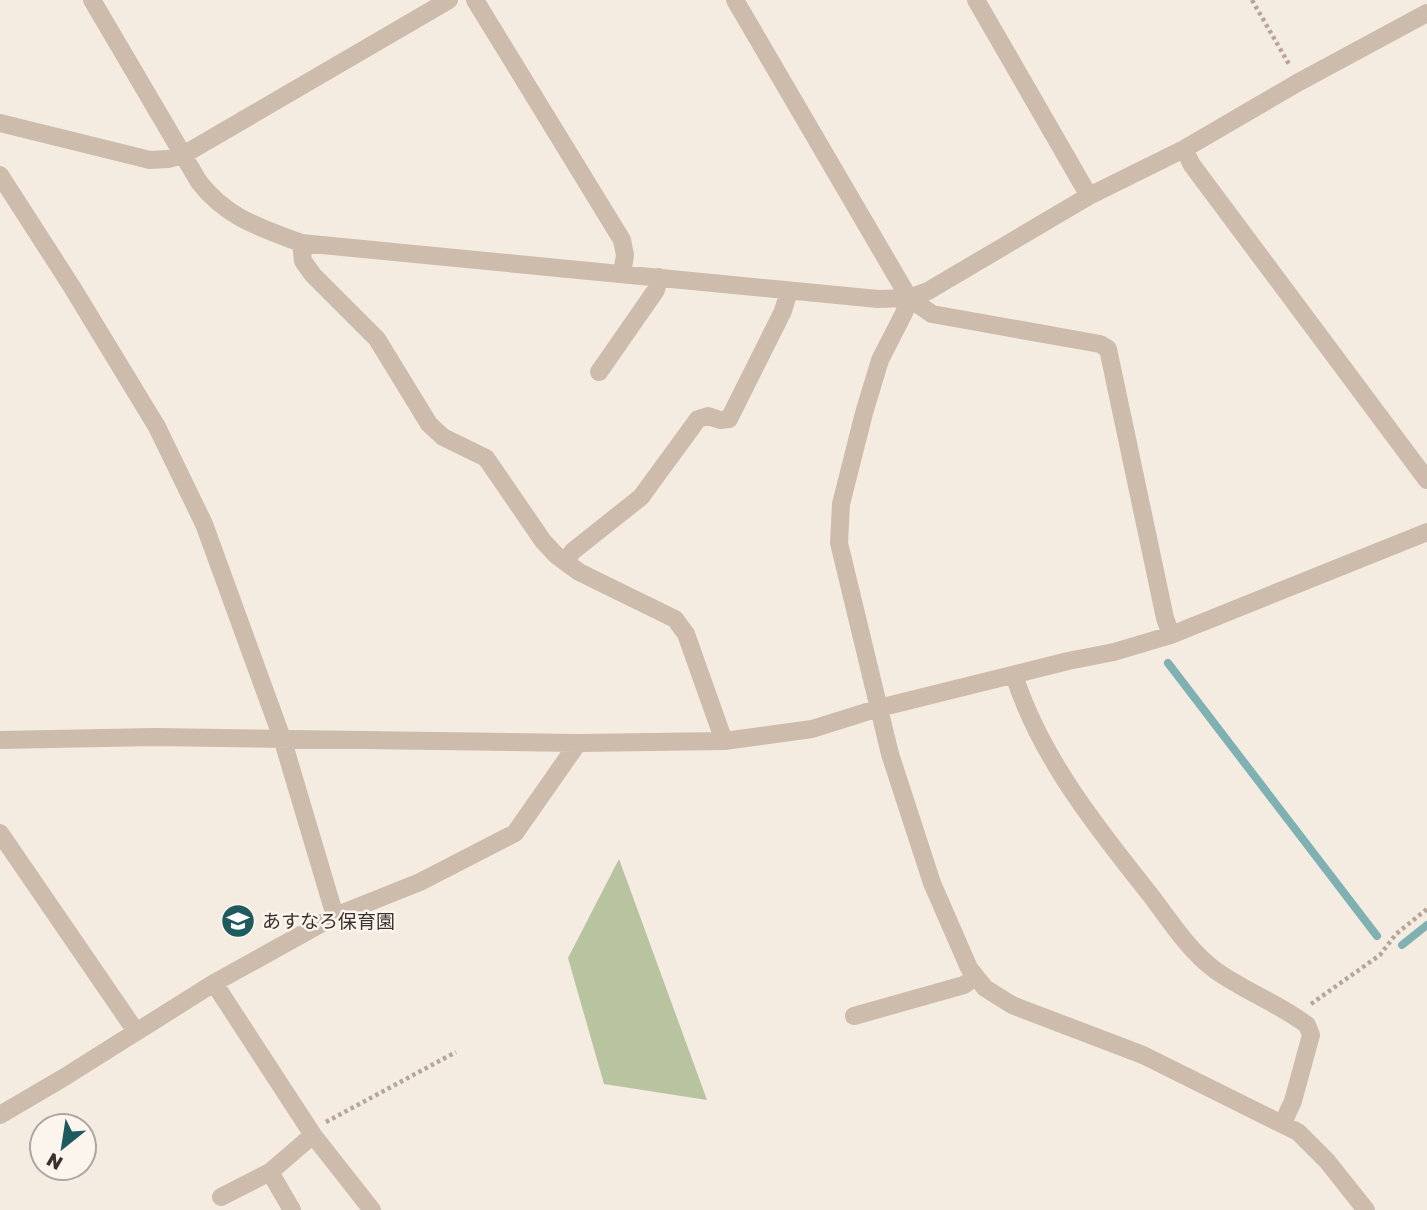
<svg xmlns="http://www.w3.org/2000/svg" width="1427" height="1210" viewBox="0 0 1427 1210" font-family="'Golos Text','Noto Sans JP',sans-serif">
	<rect width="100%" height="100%" fill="#f4ebe1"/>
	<path fill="#b8c4a0" d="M 619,859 L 707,1100 L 604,1084 L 568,958 Z"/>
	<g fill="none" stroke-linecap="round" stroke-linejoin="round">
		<path stroke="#7fb0b2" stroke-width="8" d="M 1168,663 L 1377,936
			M 1402,945 L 1427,925"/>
		<path stroke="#b9a596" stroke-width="4.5" stroke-dasharray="3.5 3.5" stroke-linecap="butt" d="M 1252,0 L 1290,66
			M 1311,1004 L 1380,955 L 1396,934 L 1427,909
			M 326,1122 L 456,1052"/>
		<path stroke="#cdbbac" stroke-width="18" d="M 92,0 L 199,182 C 227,218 259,227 301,243 L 878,299 L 909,298 L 928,291 L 1089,196 L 1184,149 L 1299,82 L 1427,13
			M 475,0 L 622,240 L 625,255 L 622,274
			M 735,0 L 909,298 L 932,314 L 1100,344 L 1108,349 L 1165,618 L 1171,635
			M 976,0 L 1089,196
			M 0,123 L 150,160 L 168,159 L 183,155 L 449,0
			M 1184,149 L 1192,165 L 1427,480
			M 0,175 L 72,287 L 157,427 L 204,524 L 282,738 L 335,916
			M 301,243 L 303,261 L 313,275 L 377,339 L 429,424 L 443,437 L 486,458 L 543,541 L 556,555 L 579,572 L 675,619 L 686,634 L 724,741
			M 909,298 L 904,313 L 880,360 L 864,413 L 841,504 L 839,543 L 890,754 L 932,883 L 969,968 L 985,988 L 1012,1005 L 1143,1055 L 1298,1132 L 1327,1161 L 1366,1210
			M 599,372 L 656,290 L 659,277
			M 565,562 L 573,551 L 641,497 L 698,419 L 708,416 L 720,420 L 729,419 L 783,311 L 789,291
			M 1014,675 C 1041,759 1098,829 1152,897 C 1169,920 1191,953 1215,970 C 1244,991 1278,1003 1307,1025 L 1311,1035 L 1293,1101 L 1283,1123
			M 0,740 L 155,737 L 578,743 L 724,741 L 812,729 L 879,708 L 1068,661 L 1114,652 L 1171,635 L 1427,532
			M 0,833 L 135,1030
			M 214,983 L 313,1135 L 372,1210
			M 854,1016 L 964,985 L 975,977
			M 0,1115 L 63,1078 L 214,983 L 335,916 L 420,882 L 515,833 L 578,743
			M 270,1172 L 292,1210
			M 221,1197 L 270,1172 L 313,1135"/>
	</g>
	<defs>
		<g id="school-disc" transform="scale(1.75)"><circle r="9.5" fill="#1f5a5e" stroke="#fbf5ee"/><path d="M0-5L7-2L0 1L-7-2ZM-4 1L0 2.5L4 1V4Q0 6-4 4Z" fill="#fff"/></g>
	</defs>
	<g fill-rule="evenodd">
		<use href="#school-disc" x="238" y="921"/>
	</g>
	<g text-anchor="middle" stroke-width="5" stroke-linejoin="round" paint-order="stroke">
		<g font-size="19" fill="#3b302b" stroke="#fbf5ee" text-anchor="start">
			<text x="262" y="928">あすなろ保育園</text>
		</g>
	</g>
	<g transform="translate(63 1147) rotate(210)"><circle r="33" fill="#fbf5ee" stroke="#aea6a0" stroke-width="2"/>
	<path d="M0-5L12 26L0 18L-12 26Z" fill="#1f5a5e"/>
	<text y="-10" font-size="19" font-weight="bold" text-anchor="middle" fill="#3b302b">N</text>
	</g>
</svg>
